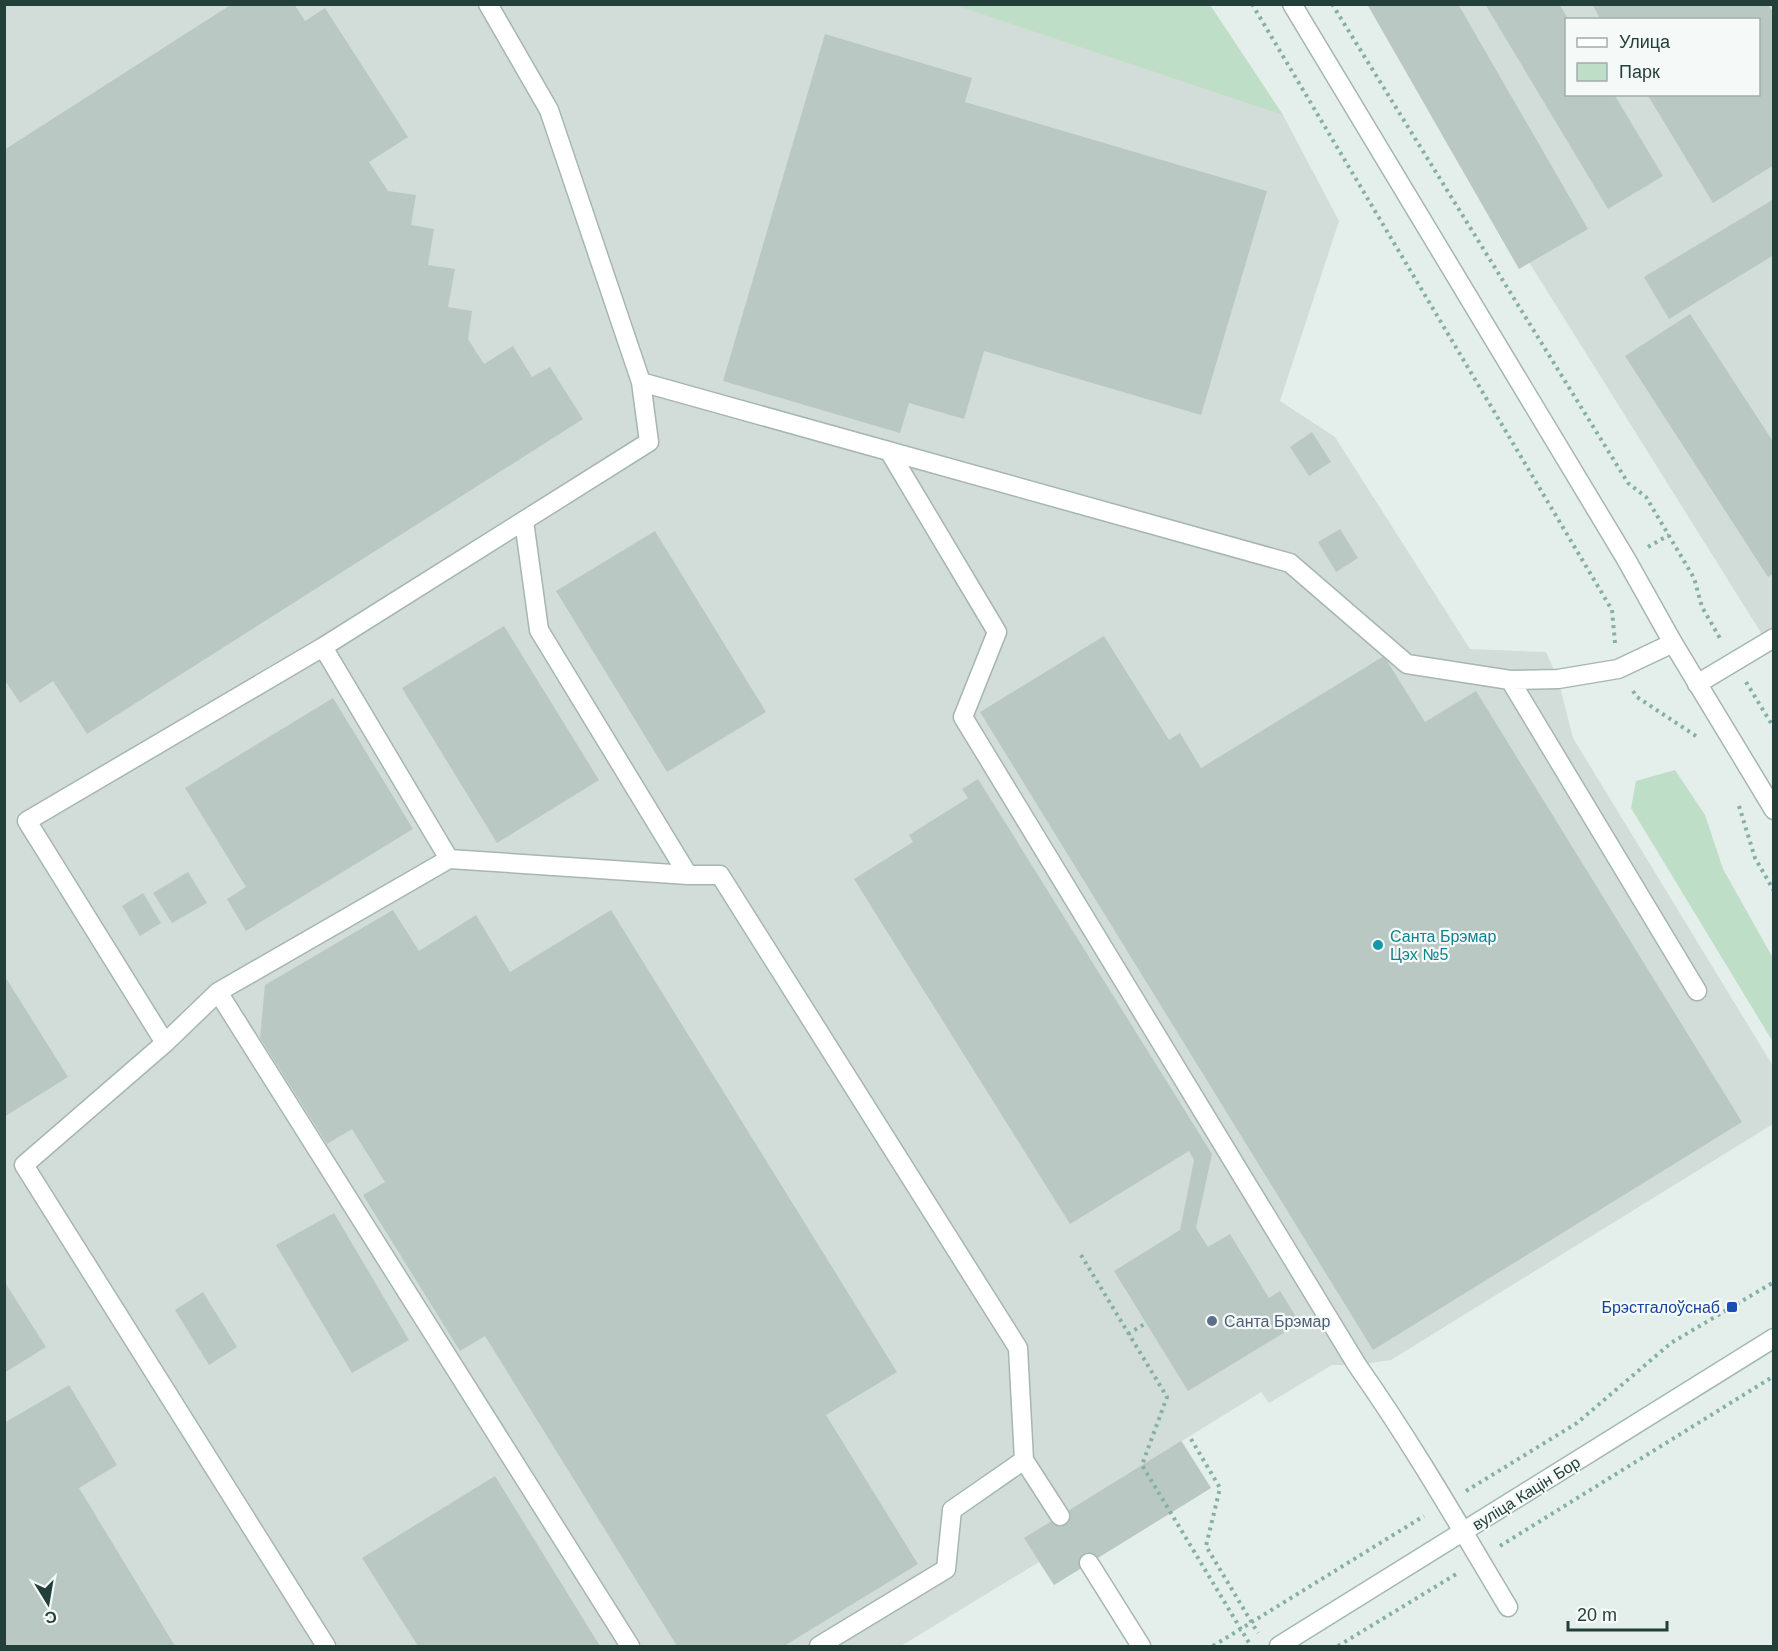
<svg xmlns="http://www.w3.org/2000/svg" width="1778" height="1651" viewBox="0 0 1778 1651" font-family="Arial,sans-serif">
	<rect width="100%" height="100%" fill="#e4eeea"/>
	<path fill="#d2ddd9" fill-rule="evenodd" d="M 5,5 L 1210,5 L 1283,115 L 1339,221 L 1280,401 L 1335,437 L 1470,649 L 1546,652 L 1558,679 L 1573,738 L 1773,1066 L 1773,1124 L 1391,1360 L 1357,1365 L 1332,1365 L 1269,1403 L 1261,1392 L 1182,1441 L 1211,1488 L 1054,1585 L 1039,1562 L 901,1646 L 5,1646 Z
		M 1368,5 L 1773,5 L 1773,652 ZM 1566,20 L 1758,20 L 1758,94 L 1566,94 Z"/>
	<path fill="#bedec8" d="M 955,5 L 1210,5 L 1283,115 Z
		M 1675,770 L 1705,815 L 1723,869 L 1773,958 L 1773,1042 L 1631,808 L 1636,781 Z"/>
	<path fill="#b9c8c3" d="M 232,4 L 294,4 L 305,21 L 325,8 L 408,137 L 369,162 L 388,191 L 416,195 L 411,225 L 434,229 L 428,265 L 455,269 L 448,307 L 472,311 L 468,339 L 484,364 L 513,346 L 532,377 L 550,367 L 583,419 L 87,734 L 53,681 L 20,703 L 4,679 L 4,150 Z
		M 1367,4 L 1458,4 L 1588,229 L 1519,269 Z
		M 1485,4 L 1559,4 L 1569,20 L 1566,20 L 1566,94 L 1614,94 L 1663,176 L 1608,209 Z
		M 1592,4 L 1768,4 L 1774,14 L 1774,165 L 1713,203 L 1647,94 L 1758,94 L 1758,20 L 1601,20 Z
		M 825,34 L 972,78 L 965,102 L 1267,191 L 1201,415 L 984,351 L 964,419 L 909,403 L 900,433 L 723,381 Z
		M 1774,199 L 1774,255 L 1669,319 L 1644,277 Z
		M 1690,314 L 1774,443 L 1774,573 L 1768,577 L 1625,356 Z
		M 1312,432 L 1331,462 L 1309,476 L 1290,447 Z
		M 1340,529 L 1358,558 L 1336,572 L 1318,542 Z
		M 655,531 L 766,712 L 667,772 L 556,591 Z
		M 504,626 L 599,780 L 497,843 L 402,688 Z
		M 1104,636 L 1169,740 L 1180,733 L 1201,768 L 1384,656 L 1425,722 L 1476,691 L 1742,1122 L 1373,1350 L 980,712 Z
		M 333,698 L 413,829 L 246,931 L 227,899 L 246,887 L 185,788 Z
		M 978,779 L 1212,1154 L 1196,1228 L 1208,1247 L 1230,1234 L 1269,1298 L 1280,1291 L 1300,1323 L 1188,1391 L 1114,1271 L 1180,1230 L 1194,1160 L 1189,1151 L 1070,1224 L 854,879 L 913,842 L 909,835 L 968,798 L 962,789 Z
		M 188,872 L 207,903 L 172,923 L 153,893 Z
		M 143,893 L 161,923 L 140,936 L 122,906 Z
		M 393,910 L 419,951 L 476,915 L 510,972 L 611,910 L 897,1372 L 826,1415 L 918,1564 L 784,1646 L 677,1646 L 485,1336 L 460,1351 L 363,1195 L 385,1182 L 352,1129 L 327,1144 L 260,1038 L 265,985 Z
		M 4,975 L 68,1077 L 4,1117 Z
		M 334,1213 L 409,1340 L 352,1373 L 276,1245 Z
		M 4,1281 L 46,1347 L 4,1373 Z
		M 203,1292 L 237,1347 L 209,1365 L 175,1310 Z
		M 69,1385 L 117,1465 L 79,1488 L 175,1646 L 4,1646 L 4,1423 Z
		M 1181,1441 L 1211,1488 L 1054,1585 L 1024,1538 Z
		M 495,1476 L 600,1646 L 418,1646 L 362,1558 Z"/>
	<g fill="none" stroke-linecap="round" stroke-linejoin="round">
		<g stroke="#a6b6b1" stroke-width="21">
			<path id="service" d="M 488,4 L 549,110 L 641,382 L 649,442 L 323,647 L 449,859 L 688,875 L 720,875 L 1018,1348 L 1024,1460 L 1060,1516
				M 641,382 L 1290,563 L 1407,664 L 1510,680 L 1558,679 L 1618,669 L 1673,643
				M 889,451 L 997,632 L 963,717 L 1357,1365 C 1412,1443 1459,1525 1508,1607
				M 524,521 L 539,630 L 688,875
				M 323,647 L 27,821 L 165,1043 L 24,1165 L 326,1646
				M 1510,680 L 1697,991
				M 1697,684 L 1774,638
				M 218,992 L 630,1646
				M 165,1043 L 218,992 L 449,859
				M 1089,1563 L 1141,1646
				M 819,1646 L 946,1569 L 952,1510 L 1024,1460"/>
		</g>
		<g stroke="#a6b6b1" stroke-width="21">
			<path id="minor" d="M 1292,4 L 1626,559 L 1673,643 L 1774,810"/>
		</g>
		<g stroke="#a3b9b2" stroke-width="21">
			<path id="secondary" d="M 1279,1646 L 1774,1338"/>
		</g>
		<path stroke="#85b1a5" stroke-width="4" stroke-dasharray="3 4.5" stroke-linecap="butt" d="M 1252,4 L 1612,610 L 1615,643
			M 1332,4 L 1628,483 L 1646,497 L 1694,578 L 1702,607 L 1721,640
			M 1648,547 L 1669,535
			M 1746,682 L 1774,728
			M 1633,691 L 1637,697 L 1699,738
			M 1739,806 L 1755,858 L 1774,891
			M 1081,1255 L 1167,1397 L 1142,1465 L 1251,1646
			M 1128,1334 L 1146,1323
			M 1191,1439 L 1220,1488 L 1206,1546 L 1258,1633
			M 1466,1491 L 1577,1423 L 1671,1343 L 1774,1282
			M 1500,1546 L 1774,1376
			M 1213,1646 L 1424,1516
			M 1338,1646 L 1458,1573"/>
		<use href="#service" stroke="#fff" stroke-width="18"/>
		<use href="#minor" stroke="#fff" stroke-width="18"/>
		<use href="#secondary" stroke="#fff" stroke-width="18"/>
	</g>
	<circle fill="#0f9aa8" stroke="#f5faf8" stroke-width="2" cx="1378" cy="945" r="6"/>
	<rect fill="#1a4fb4" stroke="#f5faf8" stroke-width="2" x="1726" y="1301" width="12" height="12" rx="3"/>
	<circle fill="#5c6f8a" stroke="#f5faf8" stroke-width="2" cx="1212" cy="1321" r="6"/>
	<g text-anchor="middle" stroke-width="4.5" stroke-linejoin="round" paint-order="stroke">
		<g font-size="16" fill="#0d838f" stroke="#f5faf8" text-anchor="start">
			<text x="1390" y="942">Санта Брэмар<tspan x="1390" dy="18">Цэх №5</tspan></text>
		</g>
		<g font-size="16" fill="#164399" stroke="#f5faf8" text-anchor="end">
			<text x="1720" y="1313">Брэстгалоўснаб</text>
		</g>
		<g font-size="16" fill="#4e5e75" stroke="#f5faf8" text-anchor="start">
			<text x="1224" y="1327">Санта Брэмар</text>
		</g>
		<g font-size="16" fill="#233f39" stroke="#f5faf8">
			<text transform="translate(1526 1493) rotate(-32)" y="6">вуліца Кацін Бор</text>
		</g>
	</g>
	<rect width="1778" height="1651" fill="none" stroke="#233f39" stroke-width="12"/>
	<rect x="1565" y="18" width="195" height="78" fill="#f5faf8" stroke="#a1afac" stroke-width="1.5"/>
	<rect x="1577" y="38" width="30" height="9" fill="#ffffff" stroke="#a1afac" stroke-width="1.5"/>
	<text x="1619" y="48" font-size="18" fill="#233f39">Улица</text>
	<rect x="1577" y="63" width="30" height="18" fill="#bedec8" stroke="#a1afac" stroke-width="1.5"/>
	<text x="1619" y="78" font-size="18" fill="#233f39">Парк</text>
	<g transform="translate(48 1603) rotate(169)" stroke="#f5faf8" stroke-width="4.5" paint-order="stroke">
	<path d="M0-4.5L10 22L0 15L-10 22Z" fill="#233f39"/>
	<text y="-9" font-size="16" font-weight="bold" text-anchor="middle" fill="#233f39">С</text>
	</g>
	<path d="M1568 1621v9h99v-9" fill="none" stroke="#233f39" stroke-width="3"/>
	<text x="1577" y="1621" font-size="18" fill="#233f39" stroke="#f5faf8" stroke-width="4.5" paint-order="stroke">20 m</text>
</svg>
